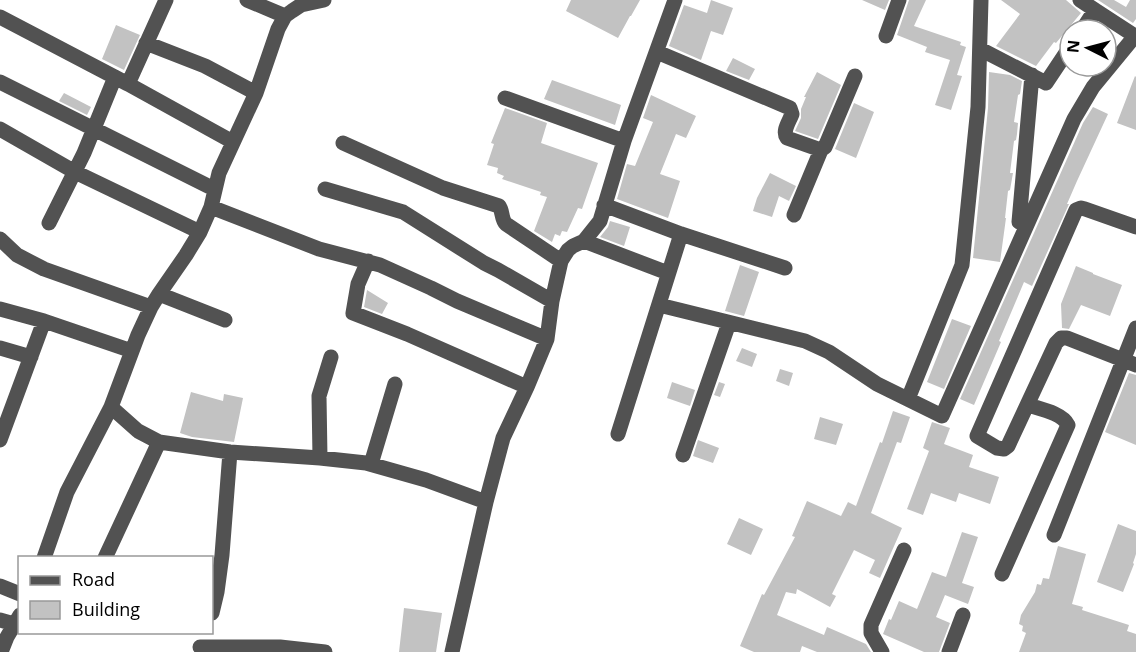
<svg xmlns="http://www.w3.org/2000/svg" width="1136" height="652" viewBox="0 0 1136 652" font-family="'Open Sans',sans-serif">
	<rect width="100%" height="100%" fill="#fff"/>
	<path fill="#c2c2c2" d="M 571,0 L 640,0 L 631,16 L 630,16 L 618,38 L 566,11 Z
		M 711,0 L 733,8 L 723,35 L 711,31 L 701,60 L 669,46 L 684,5 L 707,13 Z
		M 862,0 L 889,0 L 885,10 Z
		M 909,0 L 926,0 L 914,26 L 961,42 L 960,45 L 966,47 L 957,75 L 962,76 L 951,110 L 935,105 L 950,60 L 925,52 L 927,47 L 897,35 Z
		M 1001,0 L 1066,0 L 1081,13 L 1056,43 L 1054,42 L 1036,66 L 996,46 L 1020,14 Z
		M 1098,0 L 1114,0 L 1126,7 L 1130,0 L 1136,0 L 1136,19 L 1133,23 Z
		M 116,25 L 140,35 L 124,70 L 102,59 Z
		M 733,58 L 755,69 L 749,80 L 726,71 Z
		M 817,72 L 841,85 L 818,139 L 795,131 L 801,118 L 801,109 L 806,97 L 804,97 Z
		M 989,72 L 1010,75 L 1022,81 L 1020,94 L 1018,95 L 1014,122 L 1018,123 L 1017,134 L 1016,140 L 1014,141 L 1010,173 L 1013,173 L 1010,190 L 1008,191 L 1005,218 L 1006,218 L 1000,262 L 973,258 L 988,108 Z
		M 1135,76 L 1136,77 L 1136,130 L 1117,123 Z
		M 552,80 L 621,105 L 615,125 L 544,99 Z
		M 64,93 L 91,107 L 87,115 L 59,101 Z
		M 651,95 L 696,116 L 686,138 L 676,134 L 660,174 L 680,181 L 668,218 L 617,199 L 627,164 L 635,166 L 653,122 L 643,118 Z
		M 854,103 L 874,112 L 856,158 L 835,149 Z
		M 1093,107 L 1108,114 L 1077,181 L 1067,204 L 1069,204 L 1032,286 L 1024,282 L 999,341 L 1001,342 L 974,405 L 960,399 L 1083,123 Z
		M 505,108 L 547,123 L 541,143 L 598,163 L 582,209 L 578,208 L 567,232 L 562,231 L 560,236 L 555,234 L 552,242 L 534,231 L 547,197 L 540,195 L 541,192 L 502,179 L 504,176 L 497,173 L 498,168 L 487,165 L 494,144 L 491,143 Z
		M 770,173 L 796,186 L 789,201 L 779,196 L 772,217 L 753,211 L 757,198 Z
		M 610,221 L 630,227 L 624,246 L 600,237 L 608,227 Z
		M 740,265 L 759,272 L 744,316 L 725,311 Z
		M 1076,266 L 1093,273 L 1093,274 L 1122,285 L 1110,316 L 1081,305 L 1069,329 L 1062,328 L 1061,304 Z
		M 367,290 L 388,303 L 382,314 L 364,307 Z
		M 952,319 L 971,326 L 944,389 L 927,382 Z
		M 742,348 L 757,354 L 752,367 L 736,361 Z
		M 780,369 L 793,373 L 789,386 L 776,381 Z
		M 1129,373 L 1136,375 L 1136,445 L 1105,432 Z
		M 672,382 L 695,390 L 690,406 L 667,398 Z
		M 719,382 L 725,384 L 720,397 L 714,395 Z
		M 191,392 L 223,401 L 224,394 L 243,398 L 234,442 L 192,437 L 180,433 Z
		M 893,411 L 910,417 L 901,443 L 897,442 L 871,513 L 902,528 L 880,578 L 869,573 L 875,560 L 854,550 L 832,594 L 836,596 L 830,607 L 797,589 L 796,594 L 786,592 L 777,615 L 824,635 L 827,627 L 866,644 L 871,652 L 817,652 L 802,646 L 800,652 L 754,652 L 740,646 L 762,594 L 764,595 L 795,537 L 792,536 L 807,501 L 841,516 L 848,502 L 856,506 L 880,442 L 882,443 Z
		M 820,417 L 843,424 L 836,445 L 814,439 Z
		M 932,422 L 950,428 L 944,444 L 973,455 L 969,467 L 999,477 L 990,504 L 959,493 L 956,502 L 931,493 L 923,515 L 907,509 L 929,451 L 923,448 Z
		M 698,440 L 719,448 L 713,463 L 693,456 Z
		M 739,518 L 763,529 L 751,555 L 727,544 Z
		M 1118,524 L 1136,531 L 1136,554 L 1133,563 L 1134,564 L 1123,592 L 1097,582 Z
		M 962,532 L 978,537 L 962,583 L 974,587 L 968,604 L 945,595 L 936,617 L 950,623 L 939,652 L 924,652 L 883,634 L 889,619 L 891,620 L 899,601 L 917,609 L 932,572 L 946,577 Z
		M 1058,546 L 1086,554 L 1072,604 L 1083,607 L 1082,610 L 1129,625 L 1127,631 L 1136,634 L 1136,652 L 1019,652 L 1026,633 L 1022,631 L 1023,626 L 1019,624 L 1021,615 L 1035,592 L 1037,584 L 1041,585 L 1043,578 L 1049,579 Z
		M 404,608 L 442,613 L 436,652 L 399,652 Z"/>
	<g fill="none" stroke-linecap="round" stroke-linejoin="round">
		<path stroke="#525252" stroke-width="15" d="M 247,0 L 285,16
			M 1080,0 L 1095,10 L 1082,30
			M 0,17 L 128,84 L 233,142
			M 886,36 L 899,0
			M 146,43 L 205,66 L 256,93
			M 980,49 L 1046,83 L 1070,47
			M 657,52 L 790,108 L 792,114 C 789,122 782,131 787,138 L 821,150 L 825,147 L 855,76
			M 0,82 L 214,189
			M 128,84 L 166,0
			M 505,98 L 624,141
			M 0,129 L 75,172 L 200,232
			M 343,143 L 443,188 L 499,206 C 503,211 501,219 506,224 L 561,261
			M 325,189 L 403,212 L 484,263 L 498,270 L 552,301
			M 604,205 L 681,234 L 785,268
			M 211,207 L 319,249 L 380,265 L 431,288 L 457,301 L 547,339
			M 794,215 L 821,150
			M 1019,222 L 1032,75
			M 49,223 L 84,153 L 115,77
			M 1136,227 L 1085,209 L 1081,208 L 1076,210 L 977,436 L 997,448 L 1004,449 L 1008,446 L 1056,343 L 1061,338 L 1067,338 L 1136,365
			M 0,239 L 17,255 L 44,269 L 151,307
			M 584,241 L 668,273
			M 368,261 L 358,284 L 353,313 L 407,334 L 527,387
			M 159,294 L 225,320
			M 659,305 L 805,341 L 829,352 L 877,384 L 942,416 L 1074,119 L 1093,87 L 1135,36 L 1095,10
			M 0,309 L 44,321 L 132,351
			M 0,348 L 31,357
			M 908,399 L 962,265 L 978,107 L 981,0
			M 111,407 L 138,431 L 159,442 L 230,452 L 320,458 L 366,463 L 426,480 L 486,502
			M 618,434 L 681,234
			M 0,440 L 44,321
			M 683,455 L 729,323
			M 320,458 L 319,396 L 331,357
			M 371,464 L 395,384
			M 1054,535 L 1136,328
			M 44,558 L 67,492 L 111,407 L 138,335 L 151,307 L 159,294 L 186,255 L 200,232 L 211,207 L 219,173 L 256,93 L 278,29 L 285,16 L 292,11 L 301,5 L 324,0
			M 105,558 L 159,442
			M 1002,574 L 1068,425 C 1062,413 1040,409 1028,405
			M 0,586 L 20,594
			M 212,613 L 217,592 L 222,555 L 230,452
			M 0,620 L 14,624
			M 200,647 L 280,647 L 325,652
			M 1,652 L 7,637 L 20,615
			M 452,652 L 486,502 L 503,438 L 527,387 L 547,339 L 552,301 L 561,261 L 568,250 L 573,246 L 584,241 L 600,221 L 624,141 L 675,0
			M 882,652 L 871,633 L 871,625 L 904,550
			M 949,652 L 963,615"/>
	</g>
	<rect x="18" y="556" width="195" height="78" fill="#ffffff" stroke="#999999" stroke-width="1.5"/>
	<rect x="30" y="576" width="30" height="9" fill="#525252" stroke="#999999" stroke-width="1.5"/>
	<text x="72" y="586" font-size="18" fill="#000000">Road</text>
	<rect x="30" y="601" width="30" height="18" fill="#c2c2c2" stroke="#999999" stroke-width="1.5"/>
	<text x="72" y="616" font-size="18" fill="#000000">Building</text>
	<g transform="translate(1088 48) rotate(276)"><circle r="28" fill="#ffffff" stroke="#999999" stroke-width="1.5"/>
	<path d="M0-4.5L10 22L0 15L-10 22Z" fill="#000000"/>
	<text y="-9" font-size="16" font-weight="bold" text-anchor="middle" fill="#000000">N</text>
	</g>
</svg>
